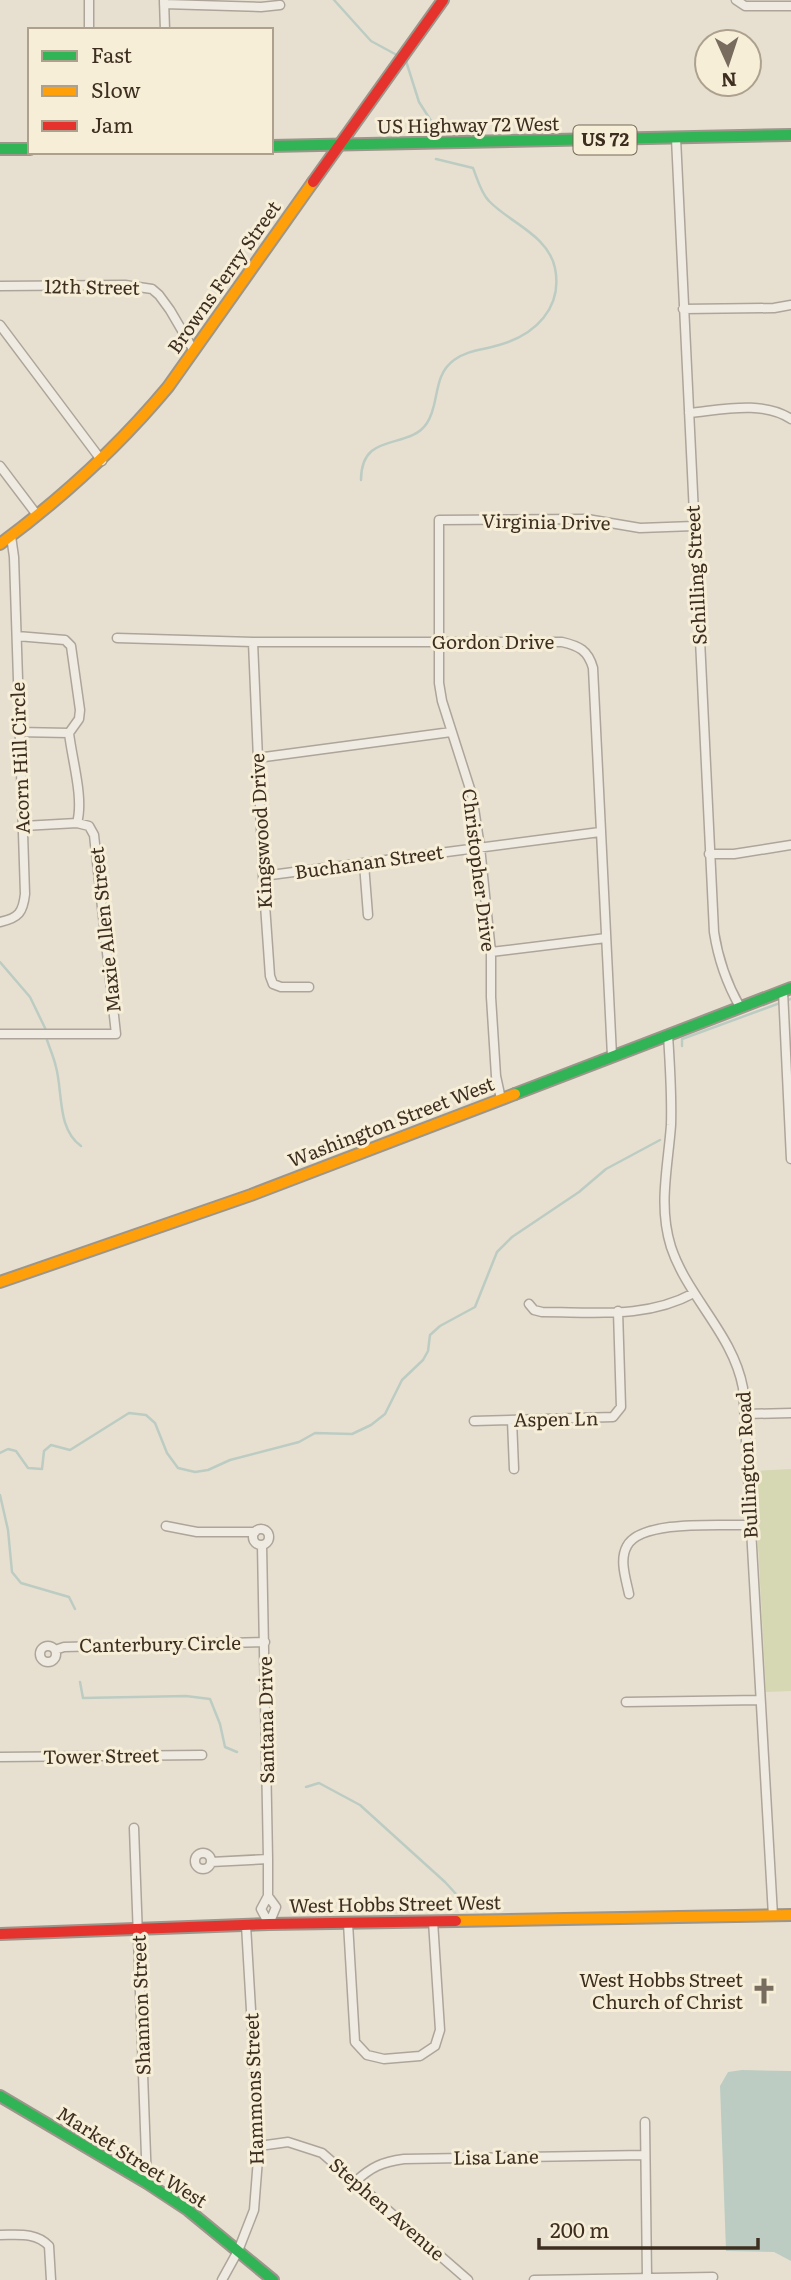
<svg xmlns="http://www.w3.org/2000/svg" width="791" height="2280" viewBox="0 0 791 2280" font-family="Literata,serif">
	<rect width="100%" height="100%" fill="#e7e0d1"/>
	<path fill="#d6d7b3" d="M 791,1469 L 791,1691 L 766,1692 L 754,1471 Z"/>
	<path fill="#bcccc2" d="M 742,2070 L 791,2071 L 791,2261 L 774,2252 L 726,2251 L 720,2086 L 728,2072 Z"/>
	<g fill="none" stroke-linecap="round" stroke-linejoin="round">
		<path stroke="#bcccc2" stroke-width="2.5" d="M 334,0 L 371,41 L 395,54
			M 406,61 L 419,102 L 435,127
			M 361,480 C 361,430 409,451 427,423 C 440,404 432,376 454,360 C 468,350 483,350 499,345 C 535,335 563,308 555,268 C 548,235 510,223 489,201 C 481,193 477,178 473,168 L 436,159
			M 0,962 L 30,997 L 46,1030
			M 47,1040 C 50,1049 54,1058 56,1067 C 63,1093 57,1129 81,1146
			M 682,1046 L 682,1039 L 791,999
			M 0,1453 L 8,1449 L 16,1451 L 28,1468 L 42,1469 L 44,1451 L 51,1445 L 70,1450 L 129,1413 L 146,1415 L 155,1423 L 167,1453 L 178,1468 L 195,1472 L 208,1470 L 230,1460 L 299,1442 L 315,1433 L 352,1434 L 371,1425 L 385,1414 L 402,1380 L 423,1360 L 428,1351 L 430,1335 L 440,1326 L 475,1307 L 497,1252 L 512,1237 L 579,1192 L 606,1169 L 660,1140
			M 0,1495 L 8,1530 L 12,1572 L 21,1583 L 69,1597 L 75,1609
			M 80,1682 L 83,1698 L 186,1696 L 210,1699 L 220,1724 L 225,1747 L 237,1752
			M 306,1787 L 319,1783 L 360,1805 L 445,1882 L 469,1908"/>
		<g stroke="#ada599" stroke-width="11">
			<path id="street" d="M 164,0 L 165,30
				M 736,0 L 745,6 L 791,6
				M 164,4 L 261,7 L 280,5
				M 89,30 L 89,0
				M 676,138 L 714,932 C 718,958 727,984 740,1007
				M 0,286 L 125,285 L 152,289 L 159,295 L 170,310 L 194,351
				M 683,309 L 774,308 L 791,305
				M 0,325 L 102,461
				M 689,413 C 721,410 763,400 791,419
				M 0,466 L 37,515
				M 17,636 L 65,640 L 71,646 L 80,710 L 79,719 L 69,733 C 72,760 84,798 77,823
				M 117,638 L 253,642 L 562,642 C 579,646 588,650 593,668 L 612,1056
				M 253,642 L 263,876 L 270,976 L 273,984 L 281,987 L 309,987
				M 18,732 L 69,733
				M 257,758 L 451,732
				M 709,854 L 734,854 L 791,845
				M 364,864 L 368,915
				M 263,876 L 600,832
				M 0,922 C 19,918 23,912 25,894 L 14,557 L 11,536
				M 491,952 L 606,938
				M 783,991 L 791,1159
				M 0,1034 L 116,1034 L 94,835 L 89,826 L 77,823 L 23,826
				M 668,1035 C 670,1065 672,1095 671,1125 C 668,1167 658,1206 671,1247 C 688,1298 733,1334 743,1388 L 773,1916
				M 501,1099 L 496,1076 L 491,997 L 491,952 L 480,847 L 472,795 L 442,701 L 439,683 L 439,520 L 587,519 L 640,528 L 694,526
				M 529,1304 L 534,1310 L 542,1312 C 595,1312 646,1319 694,1293
				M 745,1414 L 791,1413
				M 512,1420 L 514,1469
				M 474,1421 L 613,1417 L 621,1407 L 618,1311
				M 166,1526 L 197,1532 L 255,1532
				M253 1537a8 8 0 1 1 16 0a8 8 0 1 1-16 0Z
				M 262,1545 L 268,1859 L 268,1896 L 261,1909 L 269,1924
				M 629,1594 C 626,1579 619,1560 627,1546 C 641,1519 723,1526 751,1525
				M40 1654a8 8 0 1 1 16 0a8 8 0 1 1-16 0Z
				M 55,1650 L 64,1647 L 265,1642
				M 626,1702 L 760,1700
				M 0,1757 L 202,1755
				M 134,1828 L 147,2183
				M195 1861a8 8 0 1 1 16 0a8 8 0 1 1-16 0Z
				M 211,1862 L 268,1859
				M 268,1896 L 276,1907 L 269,1924
				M 348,1923 L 355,2042 L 367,2055 L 384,2059 L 420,2056 L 435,2046 L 440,2030 L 433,1921
				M 645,2122 L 647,2277
				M 259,2146 L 288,2142 L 322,2153 L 468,2280
				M 355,2182 C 371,2167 382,2162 404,2159 L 645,2155
				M 0,2235 C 18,2235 36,2232 49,2246 L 51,2280
				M 222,2280 L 238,2251 L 254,2210 L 259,2146 L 246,1925
				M 534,2280 L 713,2277"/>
		</g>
		<g stroke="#9c958a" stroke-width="14">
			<path id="fast" d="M 271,146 L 791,135
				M 0,149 L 30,149
				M 515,1094 L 791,988
				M 0,2096 L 147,2183 L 188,2210 L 273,2280"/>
		</g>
		<g stroke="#9c958a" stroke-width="14">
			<path id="slow" d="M 0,544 C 62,498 118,447 168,387 L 313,182
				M 0,1282 L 251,1195 L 515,1094
				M 456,1921 L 791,1915"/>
		</g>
		<g stroke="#9c958a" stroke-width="14">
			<path id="jam" d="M 313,182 L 443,0
				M 0,1934 L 269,1924 L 456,1921"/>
		</g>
		<use href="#street" stroke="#efebe3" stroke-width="8"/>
		<use href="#fast" stroke="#30b455" stroke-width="10"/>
		<use href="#slow" stroke="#ff9f0a" stroke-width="10"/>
		<use href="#jam" stroke="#e5322d" stroke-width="10"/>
	</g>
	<defs>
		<g id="church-bare" transform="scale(2.1)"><path d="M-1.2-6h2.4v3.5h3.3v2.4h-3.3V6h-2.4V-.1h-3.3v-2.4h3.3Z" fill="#786c5e" stroke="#f7eed8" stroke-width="2.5" paint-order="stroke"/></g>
	</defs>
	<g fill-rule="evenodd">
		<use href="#church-bare" x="764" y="1991"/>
	</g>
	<g text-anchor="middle" stroke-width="6" stroke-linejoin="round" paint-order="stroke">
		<rect fill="#f7eed8" stroke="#756857" stroke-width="2" x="573.5" y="125.5" width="63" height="29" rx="5"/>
		<g font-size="18" font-weight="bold" fill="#3d2e20">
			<text x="605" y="146">US 72</text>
		</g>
		<g font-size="19" fill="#3d2e20" stroke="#f7eed8">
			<text transform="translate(468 125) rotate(-1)" y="7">US Highway 72 West</text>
			<text transform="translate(224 277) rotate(-55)" y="7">Browns Ferry Street</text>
			<text transform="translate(92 287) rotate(1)" y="7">12th Street</text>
			<text transform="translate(546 522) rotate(1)" y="7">Virginia Drive</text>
			<text transform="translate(696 575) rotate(-93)" y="7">Schilling Street</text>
			<text x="493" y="649">Gordon Drive</text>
			<text transform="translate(20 758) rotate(-92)" y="7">Acorn Hill Circle</text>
			<text transform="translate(261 831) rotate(-93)" y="7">Kingswood Drive</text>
			<text transform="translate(369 862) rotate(-8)" y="7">Buchanan Street</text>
			<text transform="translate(479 870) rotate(83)" y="7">Christopher Drive</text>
			<text transform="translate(105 930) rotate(-96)" y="7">Maxie Allen Street</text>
			<text transform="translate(391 1122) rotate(-21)" y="7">Washington Street West</text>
			<text transform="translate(556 1419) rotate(-1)" y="7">Aspen Ln</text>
			<text transform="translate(747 1465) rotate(-93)" y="7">Bullington Road</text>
			<text transform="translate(160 1644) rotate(-1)" y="7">Canterbury Circle</text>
			<text transform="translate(266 1720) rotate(-91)" y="7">Santana Drive</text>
			<text transform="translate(101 1756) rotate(-1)" y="7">Tower Street</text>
			<text transform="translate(395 1904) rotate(-1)" y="7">West Hobbs Street West</text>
			<text transform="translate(141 2005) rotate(-92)" y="7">Shannon Street</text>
			<text transform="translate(254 2089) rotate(-92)" y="7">Hammons Street</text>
			<text transform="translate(132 2157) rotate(32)" y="7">Market Street West</text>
			<text transform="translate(496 2157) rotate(-1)" y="7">Lisa Lane</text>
			<text transform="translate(387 2209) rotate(41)" y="7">Stephen Avenue</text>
		</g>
		<g font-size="19" fill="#3d2e20" stroke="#f7eed8" text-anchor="end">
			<text x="743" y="1987">West Hobbs Street<tspan x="743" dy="22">Church of Christ</tspan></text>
		</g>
	</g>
	<rect x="28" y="28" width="245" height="126" fill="#f7eed8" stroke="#ada18e" stroke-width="2"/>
	<rect x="42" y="51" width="35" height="10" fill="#30b455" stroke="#ada18e" stroke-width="2"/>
	<text x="91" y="63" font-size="21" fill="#3d2e20">Fast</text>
	<rect x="42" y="86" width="35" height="10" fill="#ff9f0a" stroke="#ada18e" stroke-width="2"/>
	<text x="91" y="98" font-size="21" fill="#3d2e20">Slow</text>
	<rect x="42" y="121" width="35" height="10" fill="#e5322d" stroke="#ada18e" stroke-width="2"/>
	<text x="91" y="133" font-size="21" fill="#3d2e20">Jam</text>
	<g transform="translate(728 63) rotate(177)"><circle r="33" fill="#f7eed8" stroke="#ada18e" stroke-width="2"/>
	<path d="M0-5L12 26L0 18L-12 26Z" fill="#786c5e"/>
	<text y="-10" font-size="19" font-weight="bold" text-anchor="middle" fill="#3d2e20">N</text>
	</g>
	<path d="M539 2238v10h219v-10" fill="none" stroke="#3d2e20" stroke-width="3.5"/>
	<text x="550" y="2238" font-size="21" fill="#3d2e20" stroke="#f7eed8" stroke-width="5" paint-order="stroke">200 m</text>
</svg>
